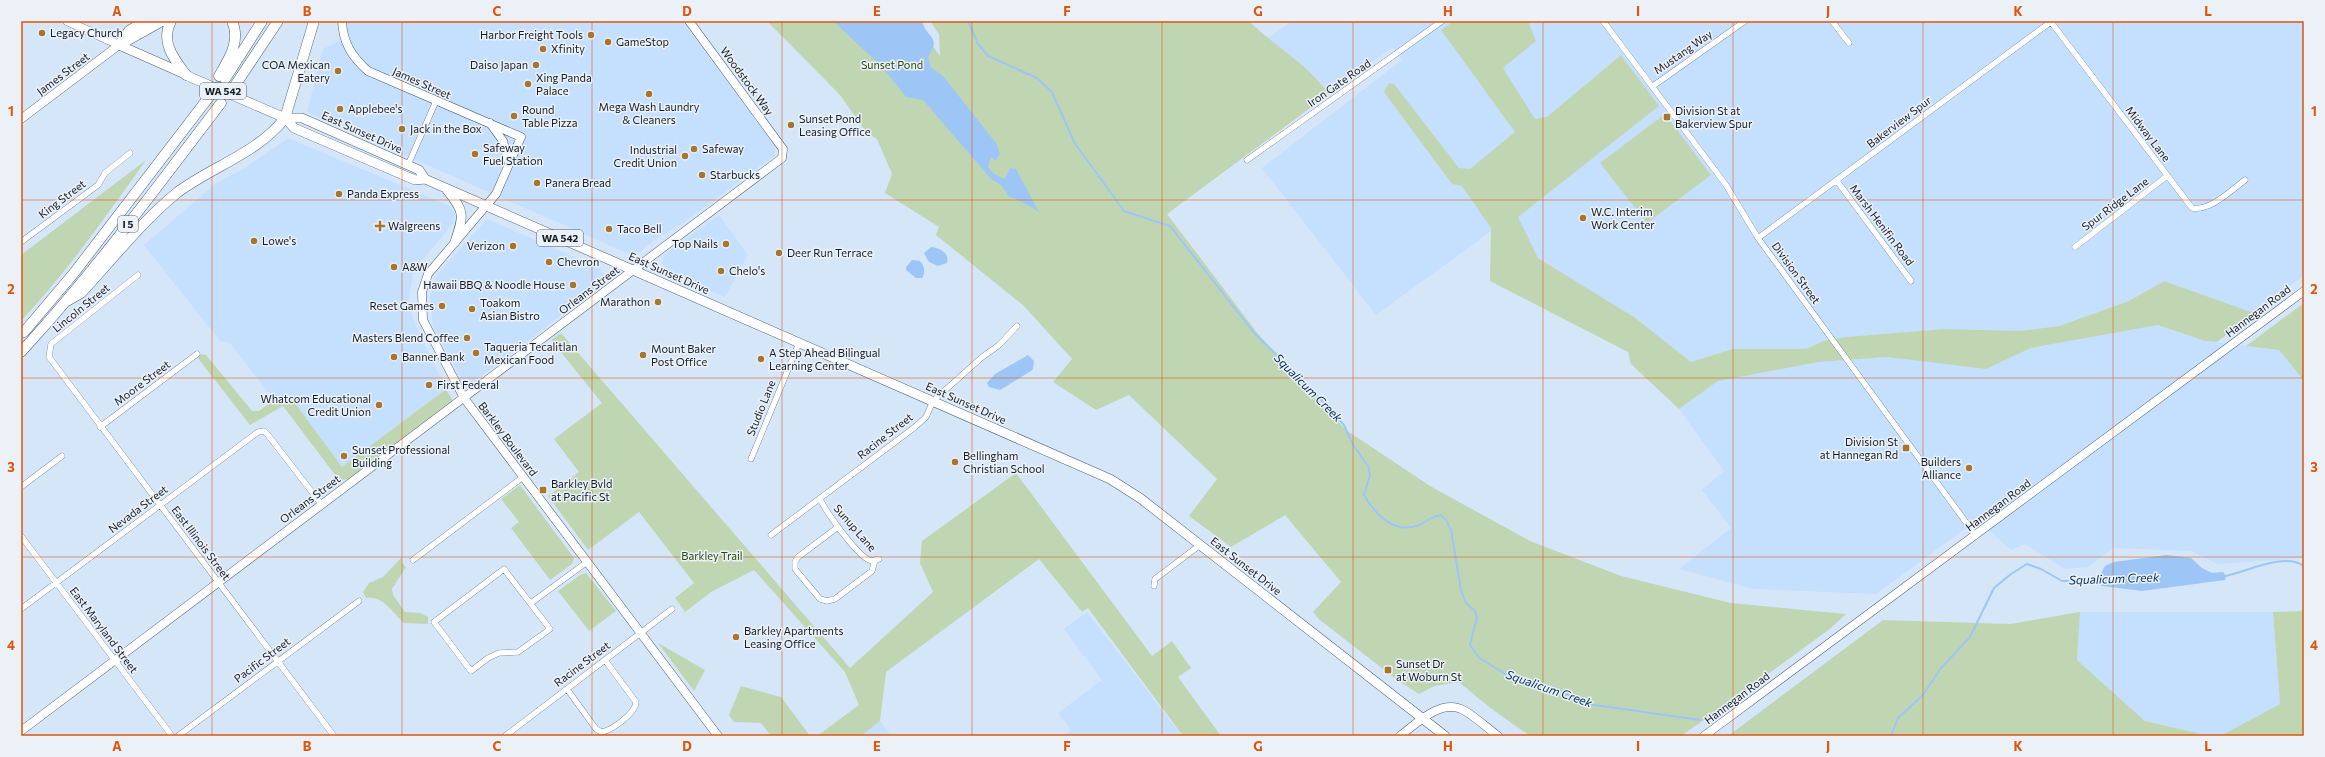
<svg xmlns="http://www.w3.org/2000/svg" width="2325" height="757" viewBox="0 0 2325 757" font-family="Commissioner,sans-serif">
	<rect width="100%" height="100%" fill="#d5e6f9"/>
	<path fill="#c5dffe" d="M 346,21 L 682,21 L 775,146 L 775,155 L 679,226 L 657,238 L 634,256 L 307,112 L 323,49 L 341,40 Z
		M 1292,21 L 2304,21 L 2304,275 L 2254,313 L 2164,281 L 2129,301 L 2059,326 L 2019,331 L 1945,329 L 1845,337 L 1823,341 L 1806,349 L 1732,349 L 1691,362 L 1634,317 L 1511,241 L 1490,232 L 1376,315 L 1262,168 L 1402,60 L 1392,47 L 1329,94 L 1318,79 L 1267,39 Z
		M 288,138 L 450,206 L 455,214 L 453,223 L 413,272 L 409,300 L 414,322 L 446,389 L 342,467 L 292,399 L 272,397 L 230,343 L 220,341 L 144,245 L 215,184 L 245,168 Z
		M 719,215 L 748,255 L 725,297 L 666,271 L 662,263 L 664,255 Z
		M 487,219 L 599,268 L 605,275 L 604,282 L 466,388 L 433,326 L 430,297 L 436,276 Z
		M 2158,325 L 2205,341 L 2279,350 L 2304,381 L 2304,558 L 2217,564 L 2192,551 L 2114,548 L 2088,567 L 2065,569 L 2025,544 L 2011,550 L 1977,520 L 1876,594 L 1754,589 L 1679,569 L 1731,528 L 1702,490 L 1724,471 L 1679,409 L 1718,381 L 1819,362 L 1887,357 L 1986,369 L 2031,348 Z
		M 1087,612 L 1182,736 L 1063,736 L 1071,730 L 1058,713 L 1102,680 L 1064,629 Z
		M 2080,612 L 2273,612 L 2280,704 L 2220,736 L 2210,736 L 2145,721 L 2077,660 Z
		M 880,721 L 891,736 L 861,736 Z"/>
	<path fill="#c0d6b2" d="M 767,21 L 915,21 L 940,56 L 939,34 L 930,21 L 1249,21 C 1275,47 1308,64 1329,94 L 1167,214 L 1258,334 L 1346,430 L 1430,486 L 1530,541 L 1621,576 L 1731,603 L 1846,614 L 1831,628 L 1745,691 L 1681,736 L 1530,736 L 1489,707 L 1459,682 L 1434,686 L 1419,694 L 1397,680 L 1320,620 L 1313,612 L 1341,582 L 1285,515 L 1231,547 L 1189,516 L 1217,479 L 1129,395 L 1096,410 L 1053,382 L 1072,359 L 1024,306 L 936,235 L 939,227 L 885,193 L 892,174 L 877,139 L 866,132 L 840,95 Z
		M 1454,21 L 1528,21 L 1536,41 L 1503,68 L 1535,119 L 1547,117 L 1621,55 L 1659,106 L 1518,217 L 1538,258 L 1634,317 L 1691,362 L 1732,349 L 1806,349 L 1823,341 L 1845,337 L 1945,329 L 2019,331 L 2059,326 L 2129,301 L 2164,281 L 2254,313 L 2217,342 L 2205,341 L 2158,325 L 2031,348 L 1986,369 L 1887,357 L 1819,362 L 1718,381 L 1679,409 L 1631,364 L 1628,352 L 1490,281 L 1491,228 L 1462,186 L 1452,184 L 1384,92 L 1389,83 L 1394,84 L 1459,168 L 1470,169 L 1515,132 L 1441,30 Z
		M 1665,114 L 1711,175 L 1647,223 L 1600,163 Z
		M 146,160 C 106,216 68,271 21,321 L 21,255 Z
		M 2304,303 L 2304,381 L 2279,350 L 2246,346 Z
		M 561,333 L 850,668 L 933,592 L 920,563 L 922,541 L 1016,473 L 1152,656 L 1172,641 L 1191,668 L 1178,677 L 1221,736 L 1183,736 L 1088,608 L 1082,612 L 1039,559 L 886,672 L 880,721 L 861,736 L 817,736 L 859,705 L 845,672 L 754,570 L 711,592 L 685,612 L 675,598 L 694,583 L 639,512 L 588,550 L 548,496 L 579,472 L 554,439 L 602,403 L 551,340 Z
		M 201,354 L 206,355 L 252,411 L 259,411 L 277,398 L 292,399 L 342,467 L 446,389 L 453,401 L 350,479 L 339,480 L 283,406 L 250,425 L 197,357 Z
		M 520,485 L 574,558 L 572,564 L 550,580 L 511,528 L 519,522 L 501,499 Z
		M 402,557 L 402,563 L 406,567 L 392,589 L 393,595 L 405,612 L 420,613 L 428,617 L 428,624 L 404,623 C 391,612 385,596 366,598 L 363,592 L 369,583 L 383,577 Z
		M 586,573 L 616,611 L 589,631 L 558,591 L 580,575 Z
		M 2304,611 L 2304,736 L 2220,736 L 2280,704 L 2273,612 Z
		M 2080,612 L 2077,660 L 2145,721 L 2210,736 L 1728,736 L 1883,620 L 2010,624 Z
		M 658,643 L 705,670 L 694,691 Z
		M 741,686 L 781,697 L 810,736 L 771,736 L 761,723 L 734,722 L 729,715 Z"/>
	<path fill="#9dc6f7" d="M 833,21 L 922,21 C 927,39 942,36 928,57 L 931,67 L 943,76 L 996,143 L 1000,154 L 996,161 L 991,157 L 988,167 L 994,174 L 1005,179 L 1010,168 L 1016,169 L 1039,212 L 1022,202 L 1008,196 L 1002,186 L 991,179 L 923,100 L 906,97 L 883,68 Z
		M 931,247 C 940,248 950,253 947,263 L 938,266 L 929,262 L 924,253 Z
		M 912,260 L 920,261 C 924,265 926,273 922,278 L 916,278 L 906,270 L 906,267 Z
		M 1028,355 L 1034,361 L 1033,369 L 1031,371 L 1000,390 L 989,387 L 987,383 L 995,374 Z
		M 2166,555 L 2191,558 L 2202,568 L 2212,573 L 2223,572 L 2226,576 L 2225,580 L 2142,591 L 2102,586 L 2099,577 L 2105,566 L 2114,562 Z"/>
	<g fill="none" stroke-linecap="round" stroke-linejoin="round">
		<path stroke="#9dc6f7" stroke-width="2" d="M 968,21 L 978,44 L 988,56 L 1037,78 L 1052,92 L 1074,142 L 1124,211 L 1170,226 L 1255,334 L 1301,378 L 1344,425 L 1353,445 L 1368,466 L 1370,475 L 1364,495 C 1375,514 1394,535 1419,525 C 1428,521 1431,516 1441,515 L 1446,520 L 1451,530 L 1461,590 L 1466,603 L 1475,611 L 1477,617 L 1470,645 L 1479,658 L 1507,675 L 1555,688 L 1588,704 L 1700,720
			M 2225,576 C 2247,572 2283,552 2304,566
			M 1891,736 L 1898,718 L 1923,695 L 1941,668 L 1970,637 L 1994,588 L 2011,574 L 2027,564 L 2041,569 L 2062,581 L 2102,580"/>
		<path stroke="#aebecf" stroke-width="10" stroke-dasharray="10 5" stroke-linecap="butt" d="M 209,97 L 225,79"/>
		<g stroke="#4a627f" stroke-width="6">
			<path id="street" d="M 1603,21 L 1726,185 L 1758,238 L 1976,536
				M 1832,21 L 1849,43
				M 2051,22 L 2192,208 C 2211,211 2230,191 2245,180
				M 1653,86 L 1745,21
				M 1247,160 L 1442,21
				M 408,165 L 436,101
				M 1837,181 L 1911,281
				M 1758,238 L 2052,21
				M 21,242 L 98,185 L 105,173 L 130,153
				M 2075,247 L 2167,176
				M 138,275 L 51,344 L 49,357 L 334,736
				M 100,427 L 197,354
				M 751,459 L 799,343
				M 21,487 L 62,456
				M 820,499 C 827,513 857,556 871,561 L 879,559
				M 838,527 L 798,557 L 795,562 L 795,569 L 820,599 L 827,601 L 835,599 L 872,571 L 875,560
				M 771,535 L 915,427 L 926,417 L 933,401 L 981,358 L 999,345 L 1017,326
				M 21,536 L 172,736
				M 413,560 L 523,477
				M 504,569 L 550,629 L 518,652 L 499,653 L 488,658 L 471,671 L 434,622 Z
				M 1154,586 L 1155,579 L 1200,545
				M 531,603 L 587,562
				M 21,609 L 258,432 L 264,431 L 268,435 L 322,505
				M 567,689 L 596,729 L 602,732 C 612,730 636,713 636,702 L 605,660
				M 178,736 L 359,601
				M 505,736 L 672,609"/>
		</g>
		<g stroke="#4a627f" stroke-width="9">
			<path id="secondary" d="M 342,21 C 343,43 352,57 368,71 L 521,137 L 496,194 L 428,274 L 422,292 L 423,320 L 464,398 L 718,736
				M 21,119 L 119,45 L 67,21
				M 490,123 L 503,141 L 509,164
				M 21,731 L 782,158 L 783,149 L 689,21
				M 1400,736 C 1417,723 1442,697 1465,711 C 1477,718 1487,728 1498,736
				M 1704,736 L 2304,291"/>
		</g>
		<g stroke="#4a627f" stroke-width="10">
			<path id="primary" d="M 119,45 L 187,75
				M 255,105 L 285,118 L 294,128 L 415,180 L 425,179 L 1110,479 L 1140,498 L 1445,736
				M 285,118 L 302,118 L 419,170 L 425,179
				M 447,190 C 465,212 464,215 455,242"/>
		</g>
		<g stroke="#4a627f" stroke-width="11">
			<path id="highway" d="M 171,21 C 160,42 174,59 186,75
				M 120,44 L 129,31 L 145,21
				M 119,45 L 162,21
				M 219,76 C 229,59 241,41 232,21
				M 225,79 L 262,21
				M 236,84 L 278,21
				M 67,301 L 81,293 C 111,261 144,219 178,192 C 213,166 258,153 285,118 L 314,21
				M 24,332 L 74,273 L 209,97
				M 31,341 C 99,266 159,184 221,103
				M 21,352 L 29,343"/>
		</g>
		<use href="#street" stroke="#fff" stroke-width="5.5"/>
		<use href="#secondary" stroke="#fff" stroke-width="8"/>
		<use href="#primary" stroke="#fff" stroke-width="9"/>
		<use href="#highway" stroke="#fff" stroke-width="10"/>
		<g stroke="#4a627f" stroke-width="10" stroke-linecap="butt">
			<path id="primary-bridge" d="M 190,77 L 255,105"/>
		</g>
		<use href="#primary-bridge" stroke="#fff" stroke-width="9"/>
	</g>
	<path fill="none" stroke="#dd560d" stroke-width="1" stroke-opacity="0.55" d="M 212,21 L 212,736M 402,21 L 402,736M 592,21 L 592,736M 782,21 L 782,736M 972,21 L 972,736M 1162,21 L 1162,736M 1353,21 L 1353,736M 1543,21 L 1543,736M 1733,21 L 1733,736M 1923,21 L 1923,736M 2113,21 L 2113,736M 21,200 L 2304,200M 21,378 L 2304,378M 21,557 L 2304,557"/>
	<g fill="#a7752c" stroke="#ecf1f8" stroke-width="1.5">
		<circle cx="42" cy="33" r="4"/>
		<circle cx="591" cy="35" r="4"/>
		<circle cx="608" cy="42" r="4"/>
		<circle cx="543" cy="49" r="4"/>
		<circle cx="536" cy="65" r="4"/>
		<circle cx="338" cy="71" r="4"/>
		<circle cx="528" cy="84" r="4"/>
		<circle cx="649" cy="94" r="4"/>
		<circle cx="340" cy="109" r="4"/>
		<circle cx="514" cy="116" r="4"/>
		<rect x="1663" y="113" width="8" height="8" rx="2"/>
		<circle cx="791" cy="125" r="4"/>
		<circle cx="402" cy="129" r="4"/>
		<circle cx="694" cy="149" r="4"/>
		<circle cx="475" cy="154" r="4"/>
		<circle cx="685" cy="156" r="4"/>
		<circle cx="702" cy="175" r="4"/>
		<circle cx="537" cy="183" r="4"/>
		<circle cx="339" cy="194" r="4"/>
		<circle cx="1583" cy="218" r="4"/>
		<path d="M378 220h4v4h4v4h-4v4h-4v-4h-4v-4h4z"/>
		<circle cx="609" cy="229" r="4"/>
		<circle cx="254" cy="241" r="4"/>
		<circle cx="726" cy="244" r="4"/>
		<circle cx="513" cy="246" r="4"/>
		<circle cx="779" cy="253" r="4"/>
		<circle cx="549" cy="262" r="4"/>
		<circle cx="394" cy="267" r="4"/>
		<circle cx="721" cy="271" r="4"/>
		<circle cx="573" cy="285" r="4"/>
		<circle cx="658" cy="302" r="4"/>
		<circle cx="442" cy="306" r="4"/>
		<circle cx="472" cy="309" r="4"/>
		<circle cx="467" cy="338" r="4"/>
		<circle cx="476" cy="353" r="4"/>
		<circle cx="643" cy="355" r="4"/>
		<circle cx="394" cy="357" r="4"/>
		<circle cx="761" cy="359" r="4"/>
		<circle cx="429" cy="385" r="4"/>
		<circle cx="379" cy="405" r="4"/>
		<rect x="1902" y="444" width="8" height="8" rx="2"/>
		<circle cx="344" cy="456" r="4"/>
		<circle cx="955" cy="462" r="4"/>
		<circle cx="1969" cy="468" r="4"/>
		<rect x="539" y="486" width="8" height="8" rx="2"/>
		<circle cx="736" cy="637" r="4"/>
		<rect x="1384" y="666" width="8" height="8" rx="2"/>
	</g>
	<g text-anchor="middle" stroke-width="3" stroke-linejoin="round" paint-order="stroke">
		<g fill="#ecf1f8" stroke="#535c66" stroke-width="1">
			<rect x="200" y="83" width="46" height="16" rx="3"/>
			<rect x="118" y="216" width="20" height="16" rx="3"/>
			<rect x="537" y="230" width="46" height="16" rx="3"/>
		</g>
		<g font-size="10" font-weight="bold" fill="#121c27">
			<text x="223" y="95">WA 542</text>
			<text x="128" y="228">I 5</text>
			<text x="560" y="242">WA 542</text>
		</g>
		<g font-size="11" fill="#121c27" stroke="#ecf1f8" text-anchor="start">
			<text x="50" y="37">Legacy Church</text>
			<text x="583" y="39" text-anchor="end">Harbor Freight Tools</text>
			<text x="616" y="46">GameStop</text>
			<text x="551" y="53">Xfinity</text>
			<text x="330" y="69" text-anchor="end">COA Mexican<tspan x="330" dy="13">Eatery</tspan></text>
			<text x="528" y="69" text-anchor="end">Daiso Japan</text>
			<text x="536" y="82">Xing Panda<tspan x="536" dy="13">Palace</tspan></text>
			<text x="649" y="111" text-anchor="middle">Mega Wash Laundry<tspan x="649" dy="13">&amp; Cleaners</tspan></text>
			<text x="348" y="113">Applebee's</text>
			<text x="522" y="114">Round<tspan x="522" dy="13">Table Pizza</tspan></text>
			<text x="1675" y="115">Division St at<tspan x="1675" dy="13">Bakerview Spur</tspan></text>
			<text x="799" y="123">Sunset Pond<tspan x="799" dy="13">Leasing Office</tspan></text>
			<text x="410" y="133">Jack in the Box</text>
			<text x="483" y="152">Safeway<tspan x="483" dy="13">Fuel Station</tspan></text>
			<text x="702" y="153">Safeway</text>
			<text x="677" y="154" text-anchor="end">Industrial<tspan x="677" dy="13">Credit Union</tspan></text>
			<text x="710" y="179">Starbucks</text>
			<text x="545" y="187">Panera Bread</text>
			<text x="347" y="198">Panda Express</text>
			<text x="1591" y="216">W.C. Interim<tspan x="1591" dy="13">Work Center</tspan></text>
			<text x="388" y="230">Walgreens</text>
			<text x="617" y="233">Taco Bell</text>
			<text x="262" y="245">Lowe's</text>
			<text x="718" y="248" text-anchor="end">Top Nails</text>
			<text x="505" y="250" text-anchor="end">Verizon</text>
			<text x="787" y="257">Deer Run Terrace</text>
			<text x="557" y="266">Chevron</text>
			<text x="402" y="271">A&amp;W</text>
			<text x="729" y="275">Chelo's</text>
			<text x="565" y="289" text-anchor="end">Hawaii BBQ &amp; Noodle House</text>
			<text x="650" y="306" text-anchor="end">Marathon</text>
			<text x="480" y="307">Toakom<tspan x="480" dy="13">Asian Bistro</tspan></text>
			<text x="434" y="310" text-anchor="end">Reset Games</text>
			<text x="459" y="342" text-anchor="end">Masters Blend Coffee</text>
			<text x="484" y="351">Taqueria Tecalitlan<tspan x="484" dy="13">Mexican Food</tspan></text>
			<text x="651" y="353">Mount Baker<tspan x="651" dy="13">Post Office</tspan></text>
			<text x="769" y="357">A Step Ahead Bilingual<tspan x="769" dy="13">Learning Center</tspan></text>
			<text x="402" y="361">Banner Bank</text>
			<text x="437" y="389">First Federal</text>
			<text x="371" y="403" text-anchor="end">Whatcom Educational<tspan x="371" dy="13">Credit Union</tspan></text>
			<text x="1898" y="446" text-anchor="end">Division St<tspan x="1898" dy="13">at Hannegan Rd</tspan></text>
			<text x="352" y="454">Sunset Professional<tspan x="352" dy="13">Building</tspan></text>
			<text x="963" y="460">Bellingham<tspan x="963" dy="13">Christian School</tspan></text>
			<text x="1961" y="466" text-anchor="end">Builders<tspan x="1961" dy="13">Alliance</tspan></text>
			<text x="551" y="488">Barkley Bvld<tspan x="551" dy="13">at Pacific St</tspan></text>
			<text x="744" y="635">Barkley Apartments<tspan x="744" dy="13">Leasing Office</tspan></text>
			<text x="1396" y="668">Sunset Dr<tspan x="1396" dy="13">at Woburn St</tspan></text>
		</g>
		<g font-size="11" fill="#121c27" stroke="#ecf1f8">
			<text transform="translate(1683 52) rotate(-35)" y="4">Mustang Way</text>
			<text transform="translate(63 74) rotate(-37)" y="4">James Street</text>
			<text transform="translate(747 81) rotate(54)" y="4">Woodstock Way</text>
			<text transform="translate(422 83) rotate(24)" y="4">James Street</text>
			<text transform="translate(1339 83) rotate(-35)" y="4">Iron Gate Road</text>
			<text transform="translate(1899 122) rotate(-37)" y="4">Bakerview Spur</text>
			<text transform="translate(362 132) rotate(24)" y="4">East Sunset Drive</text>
			<text transform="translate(2148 134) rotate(53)" y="4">Midway Lane</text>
			<text transform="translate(62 199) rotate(-37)" y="4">King Street</text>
			<text transform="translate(2115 204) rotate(-37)" y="4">Spur Ridge Lane</text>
			<text transform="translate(1882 225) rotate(53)" y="4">Marsh Henifin Road</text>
			<text transform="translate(669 273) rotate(24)" y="4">East Sunset Drive</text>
			<text transform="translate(1796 273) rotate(54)" y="4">Division Street</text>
			<text transform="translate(589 290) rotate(-37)" y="4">Orleans Street</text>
			<text transform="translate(81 308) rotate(-39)" y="4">Lincoln Street</text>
			<text transform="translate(2258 311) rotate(-37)" y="4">Hannegan Road</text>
			<text transform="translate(142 383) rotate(-37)" y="4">Moore Street</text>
			<text transform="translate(966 403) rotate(24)" y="4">East Sunset Drive</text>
			<text transform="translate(761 408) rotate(-68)" y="4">Studio Lane</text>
			<text transform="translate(885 436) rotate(-38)" y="4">Racine Street</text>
			<text transform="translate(508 439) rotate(53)" y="4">Barkley Boulevard</text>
			<text transform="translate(310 499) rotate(-37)" y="4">Orleans Street</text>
			<text transform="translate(1998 505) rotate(-37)" y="4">Hannegan Road</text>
			<text transform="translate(138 509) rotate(-37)" y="4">Nevada Street</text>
			<text transform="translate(855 528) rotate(49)" y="4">Sunup Lane</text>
			<text transform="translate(201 543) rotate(53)" y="4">East Illinois Street</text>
			<text transform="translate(1246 566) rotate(38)" y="4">East Sunset Drive</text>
			<text transform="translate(104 630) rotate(53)" y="4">East Maryland Street</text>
			<text transform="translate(262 660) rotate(-37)" y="4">Pacific Street</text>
			<text transform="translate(582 664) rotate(-37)" y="4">Racine Street</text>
			<text transform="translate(1737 698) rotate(-37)" y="4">Hannegan Road</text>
		</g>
		<g font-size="11" fill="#29460c" stroke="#ecf1f8">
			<text x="892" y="69">Sunset Pond</text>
			<text x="712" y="560">Barkley Trail</text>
		</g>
		<g font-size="12" font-style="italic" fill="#012e59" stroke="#ecf1f8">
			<text transform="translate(1308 388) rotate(45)" y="4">Squalicum Creek</text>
			<text transform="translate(2114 579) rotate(-2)" y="4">Squalicum Creek</text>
			<text transform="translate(1549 689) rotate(19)" y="4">Squalicum Creek</text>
		</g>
	</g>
	<rect width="2325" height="757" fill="none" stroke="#ecf1f8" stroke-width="44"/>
	<rect x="22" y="22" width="2281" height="713" fill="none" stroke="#dd560d" stroke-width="1.5"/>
	<g font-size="13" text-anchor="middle" font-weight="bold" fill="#dd560d">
		<text x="117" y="16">A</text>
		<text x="307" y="16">B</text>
		<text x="497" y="16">C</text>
		<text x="687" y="16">D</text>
		<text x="877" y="16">E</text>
		<text x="1067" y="16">F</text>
		<text x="1258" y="16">G</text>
		<text x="1448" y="16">H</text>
		<text x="1638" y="16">I</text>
		<text x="1828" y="16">J</text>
		<text x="2018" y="16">K</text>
		<text x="2208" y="16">L</text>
		<text x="11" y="116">1</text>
		<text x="2314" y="116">1</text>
		<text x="11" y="294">2</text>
		<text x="2314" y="294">2</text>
		<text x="11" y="472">3</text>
		<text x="2314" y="472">3</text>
		<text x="11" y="650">4</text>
		<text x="2314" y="650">4</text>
		<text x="117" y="751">A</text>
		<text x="307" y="751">B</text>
		<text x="497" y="751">C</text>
		<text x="687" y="751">D</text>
		<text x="877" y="751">E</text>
		<text x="1067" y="751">F</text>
		<text x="1258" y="751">G</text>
		<text x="1448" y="751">H</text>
		<text x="1638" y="751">I</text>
		<text x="1828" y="751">J</text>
		<text x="2018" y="751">K</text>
		<text x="2208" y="751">L</text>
	</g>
</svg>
